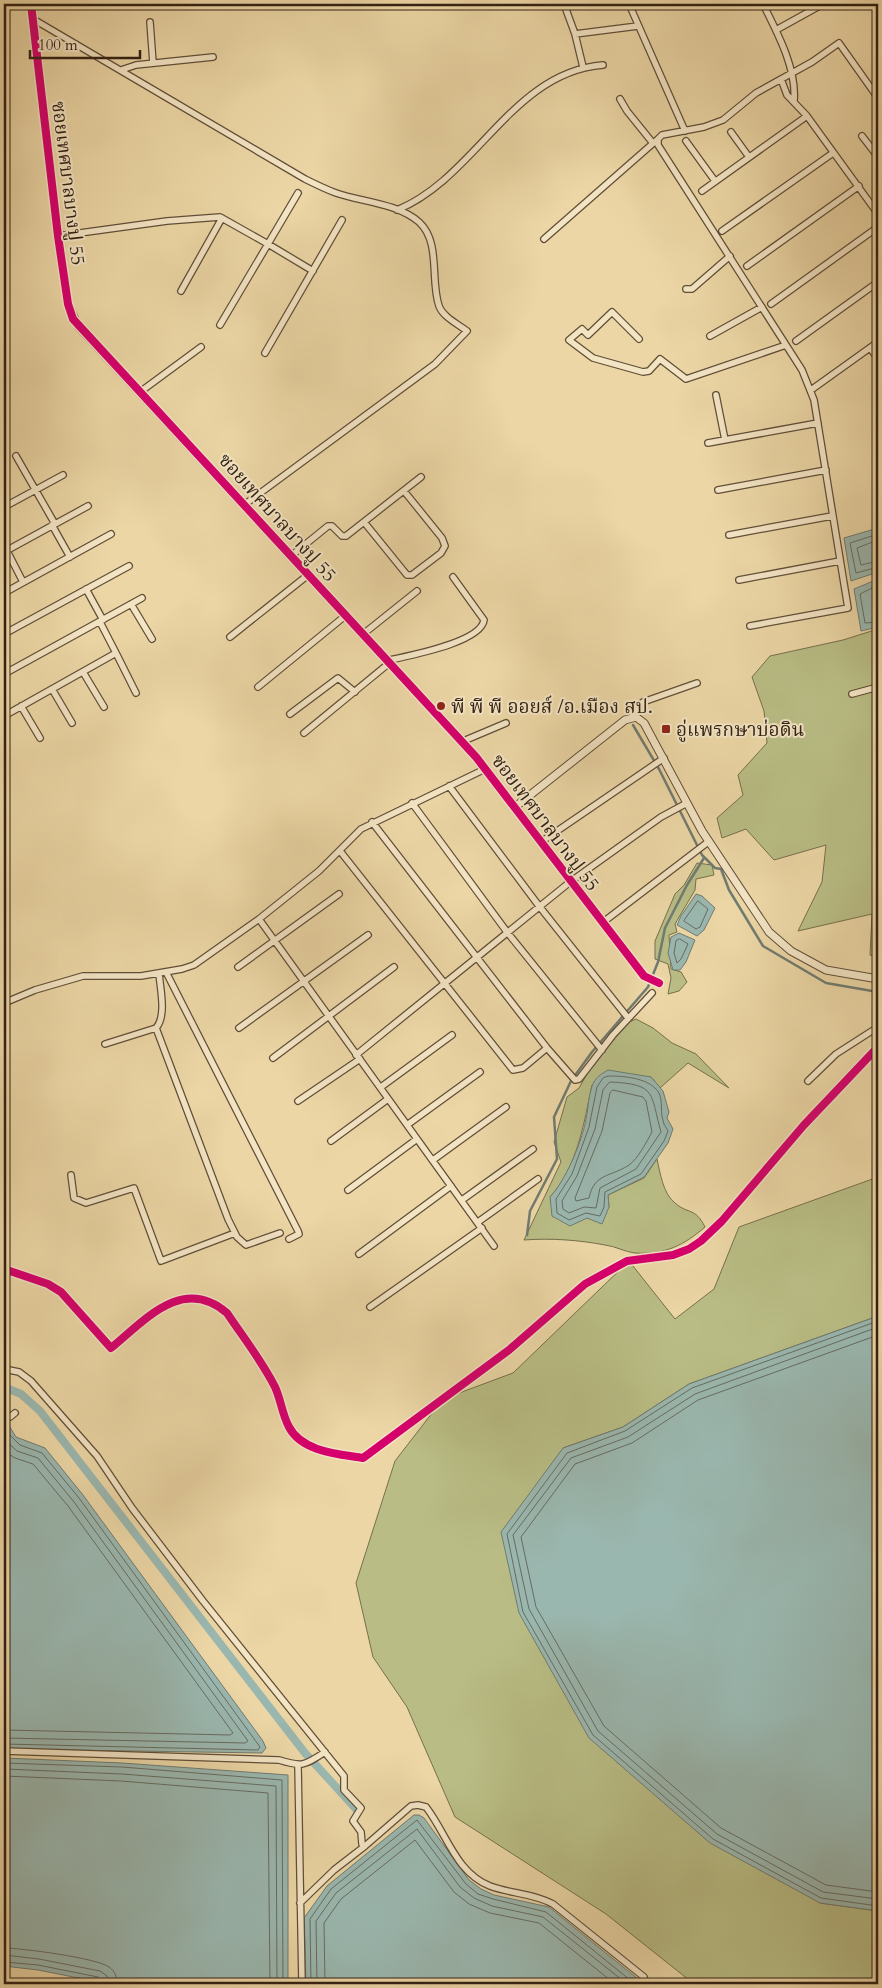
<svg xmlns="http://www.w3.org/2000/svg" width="882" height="1988" viewBox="0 0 882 1988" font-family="Cardo,'Noto Serif Thai',serif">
	<rect width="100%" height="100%" fill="#ecd6a5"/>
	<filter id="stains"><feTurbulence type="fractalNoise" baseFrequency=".004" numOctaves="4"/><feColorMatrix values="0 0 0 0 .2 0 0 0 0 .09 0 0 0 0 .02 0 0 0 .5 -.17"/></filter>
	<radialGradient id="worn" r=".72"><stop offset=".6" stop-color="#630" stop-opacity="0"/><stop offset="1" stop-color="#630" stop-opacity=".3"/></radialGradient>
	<path fill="#b9bd85" stroke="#766f4c" d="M 878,629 L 878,958 L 870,955 L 872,914 L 798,931 L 822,882 L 826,845 L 774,860 L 746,829 L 722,838 L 717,818 L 743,795 L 738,775 L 767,743 L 764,711 L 752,677 L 770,656 L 843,640 Z
		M 697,863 L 712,865 L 714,875 L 696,879 L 695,890 L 675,924 L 677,932 L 669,935 L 671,969 L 681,972 L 687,982 L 679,991 L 668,994 L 671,978 L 668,964 L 655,959 L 655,941 L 675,894 L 684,885 Z
		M 636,1019 L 653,1028 L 672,1043 L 696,1054 L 729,1088 L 688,1063 L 660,1088 L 651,1077 L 592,1085 C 584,1123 577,1168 550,1197 L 587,1218 L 609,1207 L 608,1195 L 644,1178 L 657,1159 C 660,1172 663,1194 675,1203 C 689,1215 695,1207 705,1227 C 684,1245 665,1255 635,1253 C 625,1252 615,1246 605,1245 C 579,1240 551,1238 524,1240 L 561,1162 L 554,1142 L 567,1097 L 579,1088 L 599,1053 L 622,1025 Z
		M 878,1177 L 878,1316 L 689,1384 L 623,1427 L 563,1448 L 820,1903 L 878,1911 L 878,1984 L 694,1984 L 606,1914 L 455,1817 L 407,1707 L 373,1657 L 356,1583 L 395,1461 L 443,1399 L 513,1373 L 629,1261 L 675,1319 L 714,1289 L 739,1227 Z"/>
	<path fill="#9ab7af" stroke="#707b71" d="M 878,528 L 878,572 L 851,581 L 844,538 Z
		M 878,579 L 878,627 L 861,631 L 854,589 Z
		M 696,894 L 702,896 L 715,908 L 704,930 L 697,936 L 677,925 L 681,916 Z
		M 679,933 L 695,940 L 686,962 L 680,970 L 673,970 L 668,953 L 671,937 Z
		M 608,1070 L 651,1077 L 663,1091 L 669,1112 L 667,1118 L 673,1129 L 668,1143 L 644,1177 L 608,1195 L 609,1207 L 602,1224 L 587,1218 L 570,1226 L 552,1216 L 550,1197 C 565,1181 580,1146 585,1124 C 588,1112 588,1098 592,1086 C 595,1078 601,1074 608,1070 Z
		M 878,1316 L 878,1911 L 820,1903 L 710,1843 L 589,1738 L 519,1613 L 501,1532 L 563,1448 L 623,1427 L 689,1384 Z
		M 8,1424 L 16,1437 L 45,1448 L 83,1495 L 263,1741 L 266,1748 L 262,1753 L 4,1749 L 4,1425 Z
		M 4,1758 L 122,1763 L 288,1775 L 288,1984 L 109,1984 L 38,1970 L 4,1966 Z
		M 414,1815 L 419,1815 L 424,1818 L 469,1880 L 481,1889 L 494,1895 L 549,1907 L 638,1979 L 641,1984 L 306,1984 L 304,1918 L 327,1886 Z"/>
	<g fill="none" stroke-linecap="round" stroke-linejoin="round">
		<path stroke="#666c62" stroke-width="1" d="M 878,534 L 850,543 L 856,573 L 878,567
			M 878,540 L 857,548 L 861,565 L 878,561
			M 878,585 L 860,594 L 865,623 L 878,622
			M 698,901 L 708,909 L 700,927 L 696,929 L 684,921 Z
			M 680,939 L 688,944 L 681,959 L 677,963 L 674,953 L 676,941 Z
			M 609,1076 C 625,1076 650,1078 659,1093 C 663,1102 660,1112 663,1120 C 663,1124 666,1127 668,1131 L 664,1141 L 641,1174 L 605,1192 L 604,1207 L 600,1216 L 586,1213 L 569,1220 L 557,1213 L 556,1199 L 572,1174 L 589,1127 L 597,1087 L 603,1078 Z
			M 610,1082 C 658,1084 650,1094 661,1132 L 636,1169 L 600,1188 L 596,1208 L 584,1207 L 569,1213 L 563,1209 L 562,1201 L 577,1176 L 595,1129 L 603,1090 Z
			M 613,1090 L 643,1097 L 646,1101 L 652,1132 C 647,1141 638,1159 629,1165 C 611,1177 594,1173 589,1198 L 576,1201 L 575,1198 L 602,1131 L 610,1093 Z
			M 878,1321 L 692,1388 L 625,1431 L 567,1453 L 507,1534 L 523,1612 L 593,1735 L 713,1839 L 821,1898 L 878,1906
			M 878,1327 L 695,1394 L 628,1437 L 571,1458 L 513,1535 L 529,1609 L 598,1731 L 717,1834 L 823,1892 L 878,1899
			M 878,1335 L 698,1400 L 632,1443 L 575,1464 L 521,1537 L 536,1607 L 604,1726 L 721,1828 L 826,1885 L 878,1892
			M 4,1429 L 20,1445 L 42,1453 L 79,1498 L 260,1747 L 258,1750 L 4,1744
			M 4,1439 L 17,1451 L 38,1458 L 74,1502 L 248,1741 L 245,1743 L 4,1738
			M 4,1451 L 15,1458 L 33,1464 L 68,1506 L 233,1733 L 230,1735 L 4,1730
			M 4,1763 L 122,1767 L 282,1780 L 283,1984
			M 4,1769 L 122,1774 L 276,1786 L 277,1984
			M 4,1776 L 121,1781 L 268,1793 L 270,1984
			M 4,1948 C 21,1948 97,1958 109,1967 C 115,1971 117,1977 117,1984
			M 4,1955 L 39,1959 L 100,1971 L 107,1976 L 109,1984
			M 4,1962 L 38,1965 L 98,1977 L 103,1984
			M 311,1984 L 310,1919 L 331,1889 L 417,1820 L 466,1884 L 478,1894 L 493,1899 L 546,1912 L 635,1984
			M 317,1984 L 316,1921 L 336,1893 L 417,1829 L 460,1887 L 474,1898 L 492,1906 L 543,1917 L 627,1984
			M 325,1984 L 324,1923 L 341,1899 L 415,1840 L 454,1892 L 469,1904 L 490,1913 L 539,1923 L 615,1984"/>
		<path stroke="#707b71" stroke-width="2.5" d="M 633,725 L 659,769 L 702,855 L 715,868 L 721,869 L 729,890 L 763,946 L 826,983 L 878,992
			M 527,1235 L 530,1211 L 557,1159 L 554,1117 L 571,1081 L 592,1052 L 648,987 L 658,962 L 665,928 L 687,885 L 704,858"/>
		<path stroke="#9ab7af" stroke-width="8" d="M 4,1387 L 21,1394 L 40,1411 L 305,1753 L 357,1810"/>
		<g stroke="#604e38" stroke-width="8">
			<path id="minor" d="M 564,4 L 575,34 L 583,67
				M 629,4 L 685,131
				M 763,4 C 777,32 797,69 794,101
				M 33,19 L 305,179 C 315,184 325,189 336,193 C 362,202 397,203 419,222 C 441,242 430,280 439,306 C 443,317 458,324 467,331 L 435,364 L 244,505
				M 150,22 L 153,63
				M 776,30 L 823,4
				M 575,34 L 638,26
				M 121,70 L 136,65 L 213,57
				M 781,79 L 787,95 L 807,116 L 878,214
				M 620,99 L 627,111 L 652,142
				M 731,132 L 749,157
				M 862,136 L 872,149 L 878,145
				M 686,141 L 715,181
				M 872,149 L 878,157
				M 702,191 L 807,116
				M 397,210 C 476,178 512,72 603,65
				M 722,231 L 833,153
				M 58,236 L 167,221 L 220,217 L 268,244 L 298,193
				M 544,239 L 658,139
				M 747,266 L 859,186
				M 686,289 L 692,289 L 730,256
				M 181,291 L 222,218
				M 771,304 L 878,227
				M 220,325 L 268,244 L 313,271
				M 710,336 L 762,307
				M 639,339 L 612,312 L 588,335 L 582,329 L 569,340 L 593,358 L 643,372 L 649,371 L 660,359 L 686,379 L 786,345
				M 796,341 L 878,282
				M 870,348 L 878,359
				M 265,353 L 342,220
				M 811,390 L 878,342
				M 140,392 L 201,347
				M 716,395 L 725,440
				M 708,443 L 818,423
				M 16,456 L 55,524
				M 718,490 L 826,470
				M 4,507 L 63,475
				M 364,522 L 407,575 L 412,575 L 441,553 L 445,546 L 442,538 L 404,491
				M 52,525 L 70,557
				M 729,535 L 832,516
				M 4,545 L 23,582
				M 4,552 L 88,506
				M 291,556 L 328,526 L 332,526 L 342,536 L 346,536 L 421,477
				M 739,580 L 840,561
				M 86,589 L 103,620
				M 4,593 L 111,534
				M 131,604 L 152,639
				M 750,626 L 848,608 L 814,400 L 802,370 L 658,145 L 658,139 L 662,135 L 704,127 L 723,120 L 756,93 L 812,62 L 839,43 L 878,98
				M 4,634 L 129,566
				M 362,635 L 417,591
				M 230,637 L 308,575
				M 116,653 L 136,693
				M 386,661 C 406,656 481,643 484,620 L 453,577
				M 83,672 L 104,707
				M 4,674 L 142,598
				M 258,687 L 345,616
				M 52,689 L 72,723
				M 852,694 L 878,687
				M 21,706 L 40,738
				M 290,714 L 338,678 L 355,692
				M 4,716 L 116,653 L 100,622
				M 632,717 L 635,709 L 643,702 L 697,683
				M 304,733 L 388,664
				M 461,742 L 506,723
				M 4,747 L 6,751
				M 449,786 L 539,906 L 628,1018
				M 412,803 L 507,932 L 602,1050
				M 515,807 L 644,976 L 659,983
				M 372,822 L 547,1048 L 575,1080 L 579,1079 L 613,1035 L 652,993
				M 541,842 L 664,758
				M 340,851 L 513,1070 L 523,1068 L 547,1048
				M 259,919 L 494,1246
				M 602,923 L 708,842
				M 238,967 L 339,894
				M 166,972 L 298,1231 L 299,1234 L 289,1239
				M 4,1003 L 35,990 L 83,976 L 141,976 L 182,969 L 194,965 L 259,919 L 319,871 L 361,829 L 485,769
				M 156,1028 L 228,1219 L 237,1237 L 246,1245 L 280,1233
				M 239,1028 L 368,935
				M 105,1044 L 156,1028 C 167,1016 160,988 159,973
				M 356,1055 L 570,882 L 661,817 L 687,803
				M 273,1058 L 394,967
				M 808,1081 L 836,1054 L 878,1027
				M 381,1087 L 452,1035
				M 298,1101 L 360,1059
				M 407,1125 L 480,1072
				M 331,1141 L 388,1099
				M 433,1160 L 506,1107
				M 71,1175 L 74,1198 L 86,1203 L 134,1188 L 161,1261 L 235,1233
				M 348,1190 L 417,1139
				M 462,1200 L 533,1149
				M 478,1222 L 538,1179
				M 359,1254 L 451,1186
				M 4,1269 L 48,1284 L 61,1292 L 111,1348 C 145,1320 183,1275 227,1313 C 243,1337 262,1361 275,1387 C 281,1400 282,1414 289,1427 C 302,1452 339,1454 363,1458 L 509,1350 L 585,1284 L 627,1261 L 673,1255 L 689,1249 L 701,1241 L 722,1221 L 804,1125 L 878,1047
				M 370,1307 L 482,1228
				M 4,1369 L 19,1372 L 31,1381 L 97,1456 L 132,1508 L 203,1601 L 344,1776 L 344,1790 L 361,1808 L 353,1821 L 361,1832 L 362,1844 L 365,1846 L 411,1806 L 418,1805 L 426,1807 C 447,1834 456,1873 490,1886 C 511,1894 533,1893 553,1904 L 644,1977 L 646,1984
				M 4,1417 L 10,1417 L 15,1413
				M 4,1751 L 279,1760 C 302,1767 304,1766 325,1752
				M 298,1766 L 302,1984
				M 300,1903 L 334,1870 L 365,1846"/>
		</g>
		<g stroke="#604e38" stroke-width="9">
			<path id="tertiary" d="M 31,4 L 58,236 L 68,304 L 78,326 L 476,757 L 515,807 L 625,720 L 636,717 L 644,723 L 702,831 L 769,932 L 791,951 L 826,970 L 878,979"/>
		</g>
		<use href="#minor" stroke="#f3e4c4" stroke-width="5.5"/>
		<use href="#tertiary" stroke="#f3e4c4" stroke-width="7"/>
		<g stroke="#f3e4c4" stroke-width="11">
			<path id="cycleway" d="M 31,4 L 58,236 L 68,304 L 73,319 L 476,757 L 644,976 L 659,983
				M 4,1269 L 48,1284 L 61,1292 L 111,1348 C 145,1320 183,1275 227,1313 C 243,1337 262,1361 275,1387 C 281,1400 282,1414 289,1427 C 302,1452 339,1454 363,1458 L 509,1350 L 585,1284 L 627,1261 L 673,1255 L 689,1249 L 701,1241 L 722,1221 L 804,1125 L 878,1047"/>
		</g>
		<use href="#cycleway" stroke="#d6006c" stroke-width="8"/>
	</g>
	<g fill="#8f2418" stroke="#f3e4c4" stroke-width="2">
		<circle cx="441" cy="706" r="5"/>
		<rect x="661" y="724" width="10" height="10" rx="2.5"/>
	</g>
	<g text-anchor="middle" stroke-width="4" stroke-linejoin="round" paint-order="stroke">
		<g font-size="19" fill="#322114" stroke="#f3e4c4">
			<text transform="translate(69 183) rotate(83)" y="7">ซอยเทศบาลบางปู 55</text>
			<text transform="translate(278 517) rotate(48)" y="7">ซอยเทศบาลบางปู 55</text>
			<text transform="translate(546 822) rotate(53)" y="7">ซอยเทศบาลบางปู 55</text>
		</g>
		<g font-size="19" fill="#322114" stroke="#f3e4c4" text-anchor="start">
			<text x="451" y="713">พี พี พี ออยส์ /อ.เมือง สป.</text>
			<text x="676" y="736">อู่แพรกษาบ่อดิน</text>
		</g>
	</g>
	<rect width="882" height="1988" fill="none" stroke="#ecd6a5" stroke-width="20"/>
	<rect x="5" y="5" width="872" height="1978" fill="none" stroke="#322114" stroke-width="2.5"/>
	<rect x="10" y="10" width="862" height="1968" fill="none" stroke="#322114"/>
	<path d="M30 50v8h110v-8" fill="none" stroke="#322114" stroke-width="2.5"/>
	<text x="38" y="50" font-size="15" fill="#322114" stroke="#f3e4c4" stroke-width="4" paint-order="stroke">100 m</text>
	<rect width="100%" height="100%" filter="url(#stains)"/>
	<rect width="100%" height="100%" fill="url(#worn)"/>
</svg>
